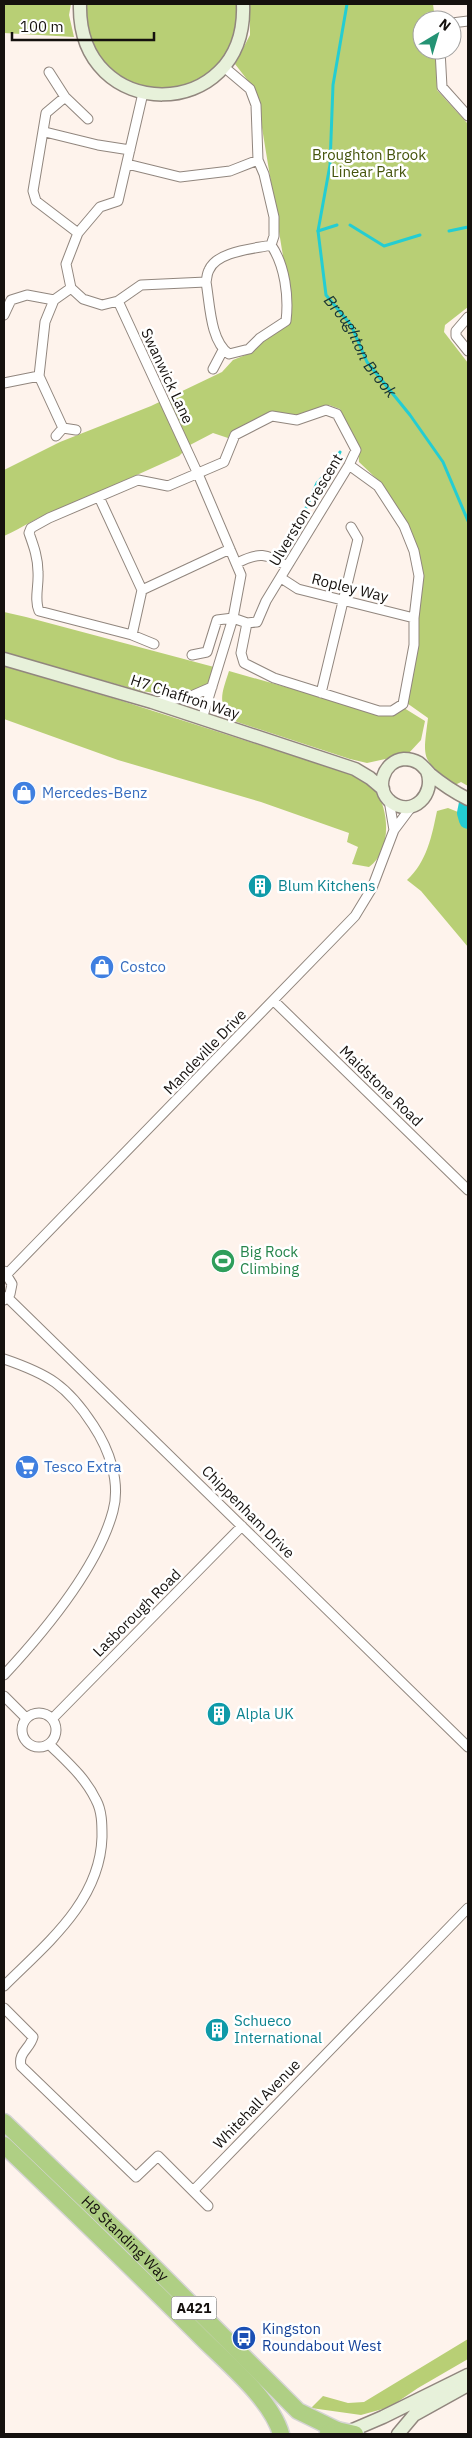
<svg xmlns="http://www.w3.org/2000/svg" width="472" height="2438" viewBox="0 0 472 2438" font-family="'IBM Plex Sans',sans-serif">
	<rect width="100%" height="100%" fill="#fef3ec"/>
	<path fill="#b8cf75" d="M 4,4 L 71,4 L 69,15 L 74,37 L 4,33 Z
		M 80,4 L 238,4 L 238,45 L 204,84 L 143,93 L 91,55 Z
		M 250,4 L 433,4 L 435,20 L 422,20 L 422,50 L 436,50 L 437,90 L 468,124 L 468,307 L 445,325 L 444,332 L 468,363 L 468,786 L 461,782 L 455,785 C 420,759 423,759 428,718 L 404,701 L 422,576 L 381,483 L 359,462 L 358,447 L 340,409 L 329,405 L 292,417 L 269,414 L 231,432 L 228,438 L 213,433 L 190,445 L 179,456 L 59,510 C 39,515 23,528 4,536 L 4,470 L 60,442 L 151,406 L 222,372 L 233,360 L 248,354 L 261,341 L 289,324 L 291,305 L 256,91 L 235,64 L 250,35 Z
		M 4,612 L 26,617 L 214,667 L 209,683 L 191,692 L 171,695 L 141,691 L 4,653 Z
		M 4,666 L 116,699 L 362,778 C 366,782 373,786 376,791 C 390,812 391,852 369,867 L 352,864 L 358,847 L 347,842 L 349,833 L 261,802 L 118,760 L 4,719 Z
		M 229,671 L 381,714 L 393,715 L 404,708 L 425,721 L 421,740 L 408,754 L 367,763 L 350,759 L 237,722 C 215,707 222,693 229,671 Z
		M 448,808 L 468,816 L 468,947 L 421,891 L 407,880 C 427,862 432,835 437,811 Z
		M 468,2339 L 468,2359 L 418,2388 L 390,2407 L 361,2415 L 311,2408 L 323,2396 L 348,2403 L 364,2402 Z"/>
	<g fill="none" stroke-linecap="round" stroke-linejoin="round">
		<g stroke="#24cdd2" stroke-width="3">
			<path id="s1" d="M 347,4 L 333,85 L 330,165 L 318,231 L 326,295 L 351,325 L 367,362 L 410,415 L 443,462 L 468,521"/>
			<path d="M 350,225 L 384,246 L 420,235"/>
			<path d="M 318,231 L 337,225"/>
			<path d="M 449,231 L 468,227"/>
			<path d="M 280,550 L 302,517 L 317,483 L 331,468 L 340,452"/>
		</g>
		<path stroke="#24cdd2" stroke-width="18" d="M 468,803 L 466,813 L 468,820"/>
		<g stroke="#91867e" stroke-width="11">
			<path id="street" d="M 452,23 L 468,21
				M 440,50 L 442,87 L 468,116
				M 224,67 L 250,89 L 256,105 L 258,160 L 264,174 L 274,217 L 274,236 L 271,245
				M 49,72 L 65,97
				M 143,93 L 118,201 L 100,207 L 78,233 L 66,264 L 71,288 L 83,299 L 102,305 L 118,301 L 198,474 L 241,575 L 233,618 L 202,719
				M 45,132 L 98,145 L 130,150
				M 127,164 L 180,177 L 230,171 L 258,160
				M 78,233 L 36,201 L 33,191 L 46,113 L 65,97 L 88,119
				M 118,301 L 141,285 L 206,282 C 210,304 210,341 229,354 L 249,349 L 260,338 L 286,321 C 289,297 285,265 271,245 C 254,249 217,251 209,270 C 207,273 207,278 206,282
				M 4,315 L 11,300 L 27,295 L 54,300
				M 468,317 L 456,331 L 456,336 L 468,351
				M 213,369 L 223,350
				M 4,383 L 39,376
				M 63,428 L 76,430
				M 56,436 L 63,428 L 39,376 L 45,322 L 54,300 L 71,288
				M 99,497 L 142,590
				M 237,563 C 259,552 266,553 287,566
				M 281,578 L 298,589 L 414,618
				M 132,635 L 142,590 L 230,549
				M 154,644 L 132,635 L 39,611 C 34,599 39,586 38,572 C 38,558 34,547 29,533 L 31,528 L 49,518 L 138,480 L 168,486 L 224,462 L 235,435 L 272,416 L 297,420 L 326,410 L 337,414 L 356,450 L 349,465 L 266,601 L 257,622 L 247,623 L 241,653 L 244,663 L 274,678 L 379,711 L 392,711 L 403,704 L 414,645 L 414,618 L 419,576 L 414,551 L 404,526 L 378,486 L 349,465
				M 192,655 L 207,652 L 217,620 L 233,618 L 247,623
				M 321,693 L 358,539 L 351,527
				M 157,702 L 189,697 L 212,687
				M 389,800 L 394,830
				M 274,1001 L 468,1190
				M 4,1271 L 12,1284 L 10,1294 L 4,1300
				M 7,1274 L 355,916 L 372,888 L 394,830 L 412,806
				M 7,1297 L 468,1747
				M 4,1359 C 48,1374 67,1385 93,1425 C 109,1449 121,1482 113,1511 C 98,1567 43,1633 4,1675
				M 4,1696 L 26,1718
				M22 1730a17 17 0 1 1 34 0a17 17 0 1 1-34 0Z
				M 52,1719 L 242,1526
				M 4,1986 C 46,1944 100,1902 102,1837 C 102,1824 102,1811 96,1800 C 85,1777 67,1762 49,1744
				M 4,2008 L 33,2037 C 30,2049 18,2052 21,2066 L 136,2177 L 158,2156 L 208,2206
				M 193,2191 L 468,1908"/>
		</g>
		<g stroke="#91867e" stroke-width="15">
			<path id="secondary" d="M 80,4 C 77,125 248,124 243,4
				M 4,659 L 152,702 L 355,769 L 370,778 L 383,789
				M 427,771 C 436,794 413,818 391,802 C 374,789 383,761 404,759 C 409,759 414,760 419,763 C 423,766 426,770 430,774 C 442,784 454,792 468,799
				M 348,2432 L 383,2417 L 468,2375
				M 398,2434 L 414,2415 L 468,2385"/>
		</g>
		<g stroke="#d5d4d4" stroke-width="19">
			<g id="highway">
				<path id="s2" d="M 4,2122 L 127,2240 L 298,2411 L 337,2430"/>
				<path d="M 4,2145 C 69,2207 133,2269 197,2333 C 223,2360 271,2398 281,2434"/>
				<path d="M 328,2433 L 337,2430 L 355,2434"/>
			</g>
		</g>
		<use href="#street" stroke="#fff" stroke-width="9"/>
		<use href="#secondary" stroke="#e7f1da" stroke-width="12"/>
		<use href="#highway" stroke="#afcf84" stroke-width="16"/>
	</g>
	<defs>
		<g id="shop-disc" transform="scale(1.25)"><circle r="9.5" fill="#3f7fe0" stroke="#fff"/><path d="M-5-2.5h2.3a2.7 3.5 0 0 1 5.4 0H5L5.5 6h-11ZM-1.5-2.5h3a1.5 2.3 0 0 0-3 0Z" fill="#fff"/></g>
		<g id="building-disc" transform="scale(1.25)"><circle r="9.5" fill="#0f9aa8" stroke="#fff"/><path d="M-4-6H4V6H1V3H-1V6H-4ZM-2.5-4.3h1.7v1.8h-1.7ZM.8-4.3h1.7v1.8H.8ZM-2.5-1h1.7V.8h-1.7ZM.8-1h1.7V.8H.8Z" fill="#fff"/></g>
		<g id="stadium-disc" transform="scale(1.25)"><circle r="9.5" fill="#2e9e5b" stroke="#fff"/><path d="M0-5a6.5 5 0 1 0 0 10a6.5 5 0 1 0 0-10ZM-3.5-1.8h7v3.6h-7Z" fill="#fff"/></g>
		<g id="supermarket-disc" transform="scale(1.25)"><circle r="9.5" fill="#3f7fe0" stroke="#fff"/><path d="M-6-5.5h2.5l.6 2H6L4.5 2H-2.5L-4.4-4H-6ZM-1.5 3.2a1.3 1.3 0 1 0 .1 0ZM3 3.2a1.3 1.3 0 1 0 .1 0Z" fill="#fff"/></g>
		<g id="bus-disc" transform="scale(1.25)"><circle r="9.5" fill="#1a4fb4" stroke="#fff"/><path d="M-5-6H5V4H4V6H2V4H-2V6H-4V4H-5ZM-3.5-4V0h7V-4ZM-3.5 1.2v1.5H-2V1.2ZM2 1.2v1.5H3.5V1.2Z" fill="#fff"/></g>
	</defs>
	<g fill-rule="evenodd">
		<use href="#shop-disc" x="24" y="793"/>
		<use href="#building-disc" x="260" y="886"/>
		<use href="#shop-disc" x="102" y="967"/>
		<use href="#stadium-disc" x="223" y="1261"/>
		<use href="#supermarket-disc" x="27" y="1467"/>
		<use href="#building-disc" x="219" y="1714"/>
		<use href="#building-disc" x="217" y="2030"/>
		<use href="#bus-disc" x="244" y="2338"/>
	</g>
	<g text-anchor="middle" stroke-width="5" stroke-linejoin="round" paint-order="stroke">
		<rect fill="#fff" stroke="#5b5856" stroke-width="1" x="171.5" y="2296.5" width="45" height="23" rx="4"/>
		<g font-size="14" font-weight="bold" fill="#15110e">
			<text x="194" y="2313">A421</text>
		</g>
		<g font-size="15" fill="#45540c" stroke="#fff">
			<text x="369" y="160">Broughton Brook<tspan x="369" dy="17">Linear Park</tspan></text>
		</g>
		<g font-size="15" fill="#15110e" stroke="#fff">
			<text transform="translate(167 376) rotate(65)" y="5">Swanwick Lane</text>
			<text transform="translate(306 510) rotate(-59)" y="5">Ulverston Crescent</text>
			<text transform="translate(350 588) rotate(14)" y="5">Ropley Way</text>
			<text transform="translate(185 697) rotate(18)" y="5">H7 Chaffron Way</text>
			<text transform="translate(205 1052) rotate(-46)" y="5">Mandeville Drive</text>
			<text transform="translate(381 1086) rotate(44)" y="5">Maidstone Road</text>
			<text transform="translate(248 1512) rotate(45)" y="5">Chippenham Drive</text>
			<text transform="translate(137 1613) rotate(-45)" y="5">Lasborough Road</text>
			<text transform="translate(257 2104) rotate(-46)" y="5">Whitehall Avenue</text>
			<text dy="5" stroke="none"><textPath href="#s2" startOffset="168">H8 Standing Way</textPath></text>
		</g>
		<g font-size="15" fill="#366cbe" stroke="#fff" text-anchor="start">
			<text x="42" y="798">Mercedes-Benz</text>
			<text x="120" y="972">Costco</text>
			<text x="44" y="1472">Tesco Extra</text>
		</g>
		<g font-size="15" fill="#0d838f" stroke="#fff" text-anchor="start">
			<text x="278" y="891">Blum Kitchens</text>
			<text x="236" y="1719">Alpla UK</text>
			<text x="234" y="2026">Schueco<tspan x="234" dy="17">International</tspan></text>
		</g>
		<g font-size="15" fill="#27864d" stroke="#fff" text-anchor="start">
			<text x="240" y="1257">Big Rock<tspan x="240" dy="17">Climbing</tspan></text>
		</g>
		<g font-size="15" fill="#164399" stroke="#fff" text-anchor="start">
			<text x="262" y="2334">Kingston<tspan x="262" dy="17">Roundabout West</tspan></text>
		</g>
		<g font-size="16" font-style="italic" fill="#173131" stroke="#fff">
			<text dy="6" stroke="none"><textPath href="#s1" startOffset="356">Broughton Brook</textPath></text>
		</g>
	</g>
	<rect width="472" height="2438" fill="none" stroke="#15110e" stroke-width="10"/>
	<g transform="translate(437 35) rotate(38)"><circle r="24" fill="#ffffff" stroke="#a1a09f"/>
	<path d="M0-4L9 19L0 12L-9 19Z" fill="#249374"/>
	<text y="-8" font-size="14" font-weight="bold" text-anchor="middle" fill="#15110e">N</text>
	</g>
	<path d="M12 32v8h142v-8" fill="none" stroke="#15110e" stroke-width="2.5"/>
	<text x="20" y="32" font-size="15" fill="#15110e" stroke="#ffffff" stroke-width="4" paint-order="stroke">100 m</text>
</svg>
